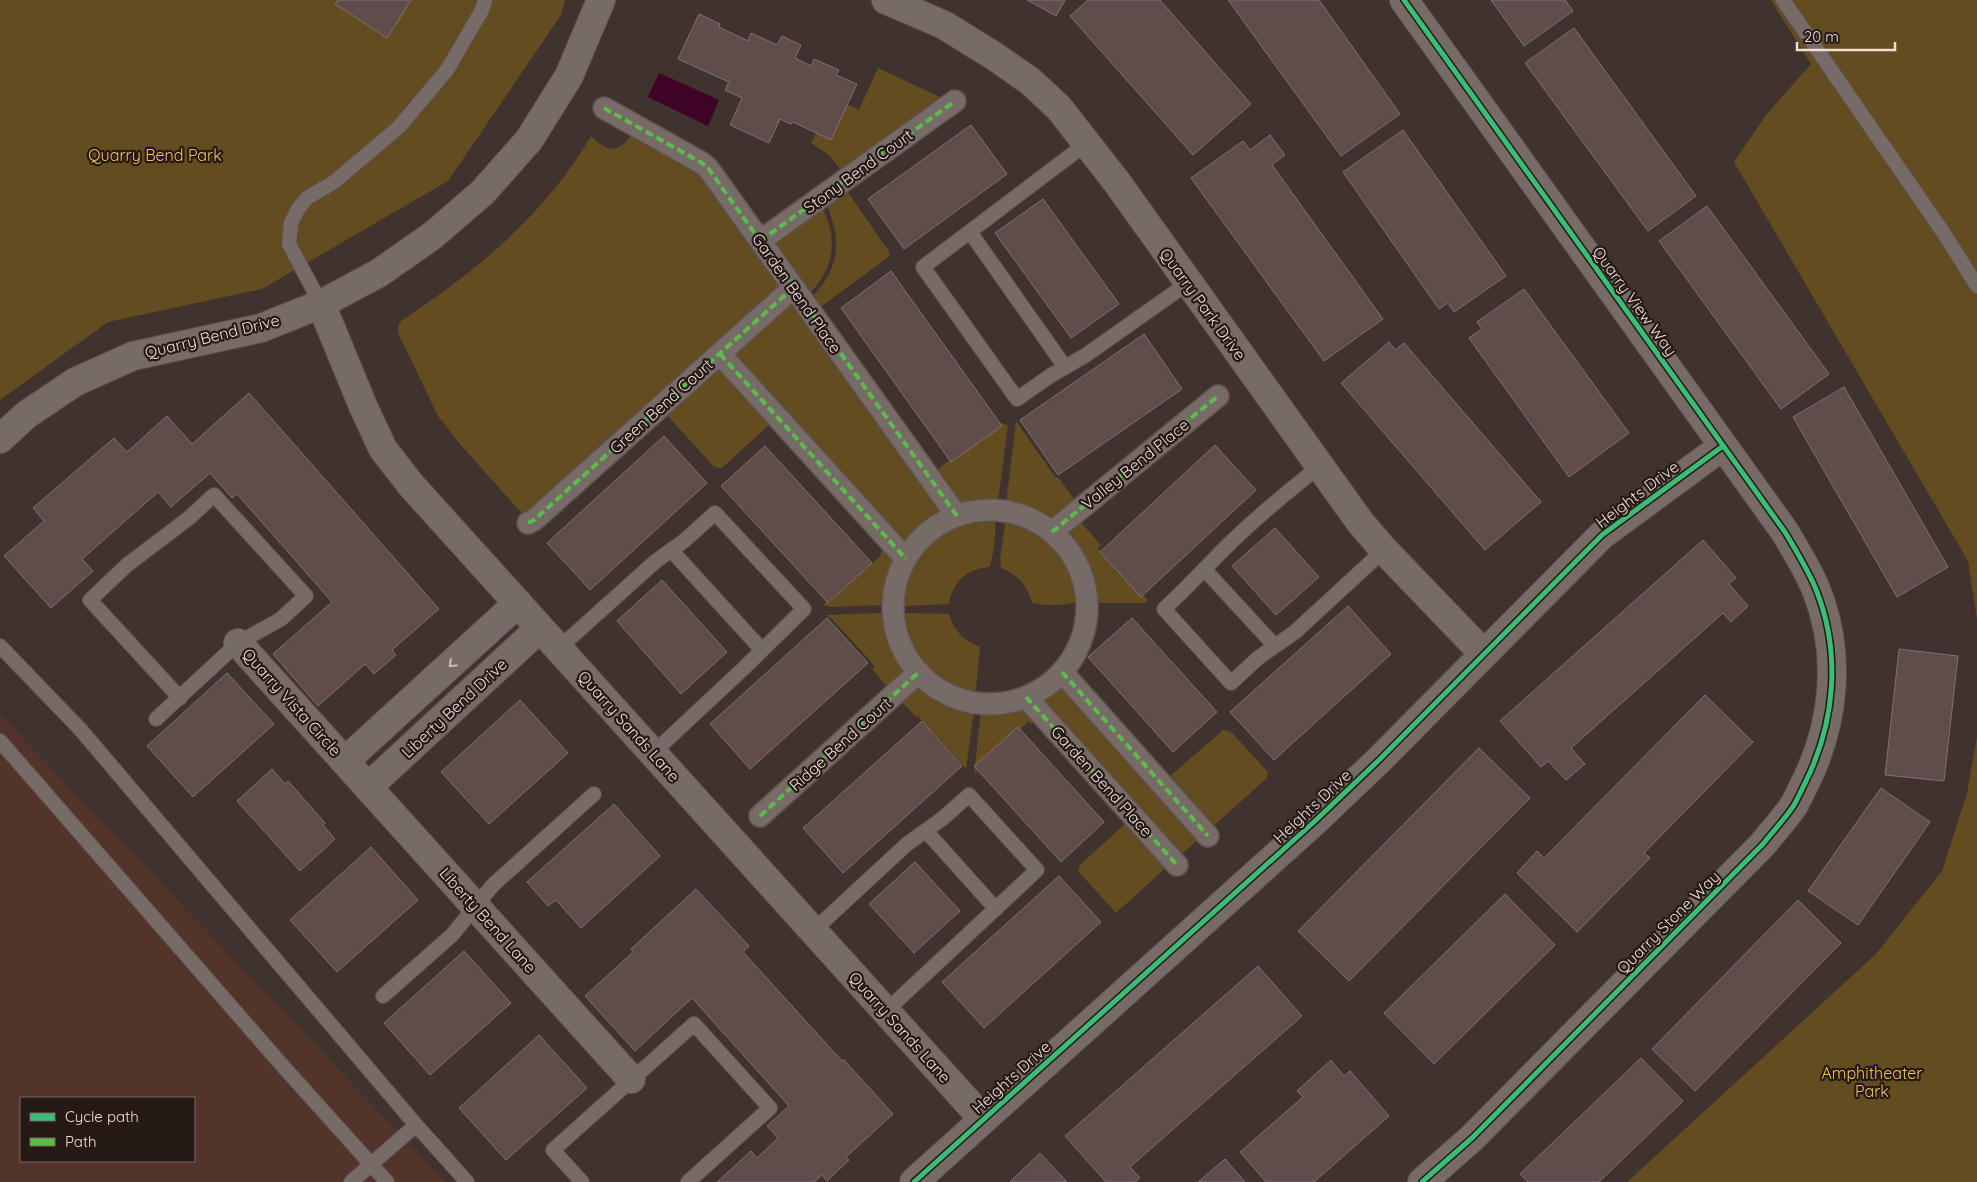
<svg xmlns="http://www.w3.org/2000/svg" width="1977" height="1182" viewBox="0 0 1977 1182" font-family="Quicksand,sans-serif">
	<rect width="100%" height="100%" fill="#40322e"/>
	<path fill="#52342b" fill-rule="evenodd" d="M 0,714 L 446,1182 L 0,1182 ZM 21,1098 L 194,1098 L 194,1161 L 21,1161 Z"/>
	<path fill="#634c1f" d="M 0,0 L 565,0 L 561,15 L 448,181 L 262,289 L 108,322 L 0,400 Z
		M 1771,0 L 1977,0 L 1977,620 L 1968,561 L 1734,162 L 1766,115 L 1811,64 Z
		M 878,68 L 944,99 L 845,175 L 829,155 L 811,143 L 816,133 L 832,139 L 847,104 L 859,110 Z
		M 636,130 L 695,162 L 787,285 L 526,518 L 459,443 L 438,416 L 398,333 L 398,326 L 401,321 C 475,272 546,214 591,136 C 611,156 620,151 636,130 Z
		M 847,191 L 888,250 L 890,256 L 819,308 L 808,301 C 841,270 843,239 824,199 Z
		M 819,202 C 840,237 835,271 805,298 L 770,238 Z
		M 788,298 L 949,511 L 923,528 L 903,550 L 730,358 Z
		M 716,363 L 771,423 L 722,468 L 714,467 L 667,415 Z
		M 1016,421 L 1056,478 L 1058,477 L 1077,503 L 1052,523 L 1030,511 L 1006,504 Z
		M 1001,423 L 1008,425 L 998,503 L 976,504 L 957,509 L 932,473 Z
		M 995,517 C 996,532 995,552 989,567 C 967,569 953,581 949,604 L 904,606 L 900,604 C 907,549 940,519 995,517 Z
		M 1006,518 C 1050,528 1074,556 1080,601 C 1066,606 1046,606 1032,603 C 1027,585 1018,575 1001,568 L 1000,559 Z
		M 1078,519 L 1101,545 L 1098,548 L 1148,600 L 1145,603 L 1095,603 C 1091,574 1081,553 1062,532 Z
		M 889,545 L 899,558 L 890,578 L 887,605 L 829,607 L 823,605 L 827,601 L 829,603 L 881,555 L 880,553 Z
		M 882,613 L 887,613 C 889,635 897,653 909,672 L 889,689 L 872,669 L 875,666 L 830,617 L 829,618 L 826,615 Z
		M 907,613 L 949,614 C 954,631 963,640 980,647 L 976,689 L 973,696 C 929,683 909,660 900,615 Z
		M 1063,679 L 1203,835 L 1177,859 L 1035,700 Z
		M 918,682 L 943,700 L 974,710 L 966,769 L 918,716 L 916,717 L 899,699 Z
		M 1027,704 L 1039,717 L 1031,724 L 1029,721 L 981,765 L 982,767 L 974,774 L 981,710 L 1006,710 Z
		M 1223,730 L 1229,731 L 1233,734 L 1268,772 L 1267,778 L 1209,830 L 1169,777 Z
		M 1977,737 L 1977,1182 L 1627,1182 L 1876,954 L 1942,871 L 1967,793 Z
		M 1127,822 L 1171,863 L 1116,913 L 1078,871 L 1081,864 Z"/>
	<path fill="#3f0425" d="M 659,73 L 719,100 L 708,126 L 648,97 Z"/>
	<path fill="#614c4c" stroke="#7e716f" d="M 338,0 L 411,0 L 387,38 L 335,4 Z
		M 1027,0 L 1065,0 L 1056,16 Z
		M 1088,0 L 1160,0 L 1251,104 L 1193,155 L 1070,16 Z
		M 1228,0 L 1319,0 L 1400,114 L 1341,156 Z
		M 1491,0 L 1565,0 L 1573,11 L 1524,46 Z
		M 699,14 L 720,24 L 719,27 L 748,41 L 751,33 L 777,45 L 782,36 L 801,45 L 795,58 L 811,66 L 814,59 L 839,70 L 836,75 L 857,84 L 831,140 L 793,122 L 791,124 L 780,119 L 769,143 L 730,125 L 742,98 L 725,90 L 729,82 L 678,59 Z
		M 1574,28 L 1696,196 L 1648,231 L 1525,63 Z
		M 971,125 L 1007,174 L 904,249 L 868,199 Z
		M 1403,130 L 1506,276 L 1454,312 L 1448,303 L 1439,309 L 1343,172 Z
		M 1270,135 L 1285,155 L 1272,165 L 1383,319 L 1324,361 L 1191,178 L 1243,141 L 1250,150 Z
		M 1043,199 L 1119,304 L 1071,338 L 995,233 Z
		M 1707,206 L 1829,374 L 1781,409 L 1659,241 Z
		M 891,271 L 1002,426 L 951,462 L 841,308 Z
		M 1524,289 L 1629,433 L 1569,477 L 1469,338 L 1482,329 L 1477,322 Z
		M 1144,334 L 1182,389 L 1058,475 L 1020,420 Z
		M 1389,342 L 1395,350 L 1404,343 L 1541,502 L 1485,550 L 1341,383 Z
		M 1844,387 L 1948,567 L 1897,597 L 1793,417 Z
		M 249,393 L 439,609 L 392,650 L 396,655 L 374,674 L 365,664 L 318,706 L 273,654 L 332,602 L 237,494 L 232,498 L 210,473 L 171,507 L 158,492 L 82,559 L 93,571 L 51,608 L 4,556 L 44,521 L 33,508 L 114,438 L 127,452 L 167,416 L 192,444 Z
		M 664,436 L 707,483 L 590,590 L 547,543 Z
		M 1215,445 L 1256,490 L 1141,597 L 1100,552 Z
		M 765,446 L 872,563 L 828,603 L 721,486 Z
		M 1275,528 L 1319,577 L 1276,615 L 1232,566 Z
		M 1703,540 L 1736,578 L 1729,584 L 1748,606 L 1731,622 L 1723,613 L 1571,748 L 1585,764 L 1566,780 L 1548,761 L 1541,767 L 1500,721 Z
		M 662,580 L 727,652 L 681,694 L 617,621 Z
		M 1348,606 L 1391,654 L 1274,760 L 1230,712 Z
		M 827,618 L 868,663 L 750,769 L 710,724 Z
		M 1132,618 L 1217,712 L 1173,752 L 1088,657 Z
		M 1899,649 L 1958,656 L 1944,781 L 1885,775 Z
		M 227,673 L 274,724 L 193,797 L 147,746 Z
		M 1705,695 L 1753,742 L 1644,853 L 1650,858 L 1577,932 L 1517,873 L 1537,851 L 1544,858 Z
		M 520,700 L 568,753 L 489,824 L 441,772 Z
		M 922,721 L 962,766 L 843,873 L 803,828 Z
		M 1018,727 L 1104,822 L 1061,862 L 974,766 Z
		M 1479,748 L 1530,798 L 1349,981 L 1298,931 Z
		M 272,769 L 285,784 L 288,781 L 325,823 L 323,825 L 335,839 L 300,871 L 237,801 Z
		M 1881,788 L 1930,822 L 1858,925 L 1808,891 Z
		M 614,804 L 660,856 L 581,928 L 556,900 L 548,906 L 527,882 Z
		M 371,847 L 418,900 L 337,972 L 290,920 Z
		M 915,862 L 960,911 L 914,953 L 869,904 Z
		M 1059,876 L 1101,922 L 984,1028 L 942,982 Z
		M 696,889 L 749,946 L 743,952 L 842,1061 L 844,1060 L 893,1114 L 846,1157 L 849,1160 L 827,1181 L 822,1175 L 814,1182 L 717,1182 L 751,1151 L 757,1158 L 778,1138 L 767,1126 L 789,1106 L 692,998 L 635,1051 L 585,996 L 633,952 L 631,949 Z
		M 1505,894 L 1555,945 L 1434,1064 L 1384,1013 Z
		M 1798,900 L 1841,943 L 1695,1091 L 1652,1049 Z
		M 464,951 L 511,1003 L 430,1075 L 384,1023 Z
		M 1258,966 L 1302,1016 L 1130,1167 L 1140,1178 L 1135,1182 L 1106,1182 L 1065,1136 Z
		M 539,1035 L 587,1088 L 506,1160 L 459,1108 Z
		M 1641,1058 L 1683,1101 L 1599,1182 L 1528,1182 L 1520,1174 Z
		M 1331,1060 L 1344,1076 L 1350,1071 L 1389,1116 L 1314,1182 L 1266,1182 L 1240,1152 L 1303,1097 L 1297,1091 Z
		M 1040,1153 L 1067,1182 L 1010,1182 Z
		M 1225,1159 L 1245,1182 L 1198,1182 Z"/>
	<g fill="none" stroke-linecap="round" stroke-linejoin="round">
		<g stroke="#5e514e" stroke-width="16">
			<path id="service" d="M 1783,0 L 1945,235 L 1977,286
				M 1087,143 L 923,267 L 1017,399 L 1050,376 L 1086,355 L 1188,283
				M 970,232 L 1065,367
				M 321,304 L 289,244 L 291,223 L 298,209 L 307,198 L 334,182 L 399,127 L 447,70 L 482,10 L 485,0
				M 1320,466 C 1287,492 1254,519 1224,549 C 1204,569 1185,590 1164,609 L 1231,683 L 1258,658 L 1295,632 L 1384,550
				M 671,550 L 762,650
				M 1205,570 L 1275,646
				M 0,646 L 80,729 L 416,1125 L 467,1182
				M 559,648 L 656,561 L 684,541 L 715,513 L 804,609 L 745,667 L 653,753
				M 156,719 L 238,643 L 281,619 L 306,596 L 214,495 L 189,518 L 127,565 L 90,600 L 180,698
				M 0,741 L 281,1064 L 387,1182
				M 926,831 L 996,909
				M 813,931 L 907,844 L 942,819 L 969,795 L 1037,870 L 886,1011
				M 383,996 L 452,935 L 493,885 L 594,794
				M 351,1182 L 416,1125
				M 582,1182 L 553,1150 L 694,1024 L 770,1108 L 688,1182"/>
		</g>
		<g stroke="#5e514e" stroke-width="24">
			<path id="pedestrian" d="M 604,108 L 702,163 L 708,168 L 957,516
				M 760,241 L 955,101
				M 720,354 L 906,559
				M893 607a97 97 0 1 1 194 0a97 97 0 1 1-194 0Z
				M 528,523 L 534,520 L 793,288
				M 1052,532 L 1218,396
				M 1062,672 L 1208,836
				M 1026,697 L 1177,865
				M 760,816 L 919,672"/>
		</g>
		<g stroke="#5e514e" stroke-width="30">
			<path id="minor" d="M 886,0 L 944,25 L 994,56 L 1030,81 L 1059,108 L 1116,181 L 1360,522 L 1384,550 L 1483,653
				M 1404,0 L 1785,532 C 1796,551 1809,571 1817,592 C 1841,654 1835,722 1806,781 C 1802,789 1798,798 1794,805 C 1785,819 1773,831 1763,844 L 1472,1138 L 1422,1182
				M 321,304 L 363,406 L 383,449 L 411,485 L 983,1119
				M 0,439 L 26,415 L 75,382 L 133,356 L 261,328 L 321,304 L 379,273 L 432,236 L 483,192 L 529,140 L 569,76 L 601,0
				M 238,643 L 631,1079
				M 345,761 L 518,603
				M 368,787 L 540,628
				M 914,1182 L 1315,821 L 1379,760 L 1602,535 L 1723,446"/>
		</g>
		<use href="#service" stroke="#776b68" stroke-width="14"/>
		<use href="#pedestrian" stroke="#776b68" stroke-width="21"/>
		<use href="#minor" stroke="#776b68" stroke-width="28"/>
		<path stroke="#5cbc4b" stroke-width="4" stroke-dasharray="8 4" stroke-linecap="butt" d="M 604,108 L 702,163 L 708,168 L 957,516
			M 760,241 L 955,101
			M 720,354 L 906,559
			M 528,523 L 534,520 L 793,288
			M 1052,532 L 1218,396
			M 1062,672 L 1208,836
			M 1026,697 L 1177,865
			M 760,816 L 919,672"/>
		<g stroke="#251916" stroke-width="8">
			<path id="cycleway" d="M 1404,0 L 1785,532 C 1796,551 1809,571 1817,592 C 1841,654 1835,722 1806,781 C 1802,789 1798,798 1794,805 C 1785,819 1773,831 1763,844 L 1472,1138 L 1422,1182
				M 914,1182 L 1315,821 L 1379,760 L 1602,535 L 1723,446"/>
		</g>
		<use href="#cycleway" stroke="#3abd76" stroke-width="5"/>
	</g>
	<defs><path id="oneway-chevron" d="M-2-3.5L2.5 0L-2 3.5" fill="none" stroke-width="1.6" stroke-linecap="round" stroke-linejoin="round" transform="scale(1.25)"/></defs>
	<use stroke="#cbbbb6" href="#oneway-chevron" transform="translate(452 664) rotate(138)"/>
	<g text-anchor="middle" stroke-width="4.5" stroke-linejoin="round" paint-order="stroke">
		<g font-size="16" fill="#f4c25c" stroke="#251916">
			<text x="155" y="161">Quarry Bend Park</text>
			<text x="1872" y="1079">Amphitheater<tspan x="1872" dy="18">Park</tspan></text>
		</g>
		<g font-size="16" fill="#efddd8" stroke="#251916">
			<text transform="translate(858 171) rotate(-36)" y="6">Stony Bend Court</text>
			<text transform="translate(797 293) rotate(55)" y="6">Garden Bend Place</text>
			<text transform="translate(1635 301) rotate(54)" y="6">Quarry View Way</text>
			<text transform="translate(1203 304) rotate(54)" y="6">Quarry Park Drive</text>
			<text transform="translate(212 336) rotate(-14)" y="6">Quarry Bend Drive</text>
			<text transform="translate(661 406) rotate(-42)" y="6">Green Bend Court</text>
			<text transform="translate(1135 464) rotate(-39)" y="6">Valley Bend Place</text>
			<text transform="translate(1637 494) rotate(-37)" y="6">Heights Drive</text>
			<text transform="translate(292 702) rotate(48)" y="6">Quarry Vista Circle</text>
			<text transform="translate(454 708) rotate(-43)" y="6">Liberty Bend Drive</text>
			<text transform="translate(629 726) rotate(48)" y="6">Quarry Sands Lane</text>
			<text transform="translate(840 744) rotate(-42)" y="6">Ridge Bend Court</text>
			<text transform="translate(1102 781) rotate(48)" y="6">Garden Bend Place</text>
			<text transform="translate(1312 806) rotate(-43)" y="6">Heights Drive</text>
			<text transform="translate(488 920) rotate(48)" y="6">Liberty Bend Lane</text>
			<text transform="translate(1668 922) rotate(-45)" y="6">Quarry Stone Way</text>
			<text transform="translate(900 1027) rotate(48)" y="6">Quarry Sands Lane</text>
			<text transform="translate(1011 1077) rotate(-42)" y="6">Heights Drive</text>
		</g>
	</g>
	<rect x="20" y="1097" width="175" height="65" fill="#251916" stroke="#766764"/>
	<rect x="30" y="1113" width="25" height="8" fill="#3abd76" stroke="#766764"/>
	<text x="65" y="1122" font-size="15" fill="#efddd8">Cycle path</text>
	<rect x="30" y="1138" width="25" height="8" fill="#5cbc4b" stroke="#766764"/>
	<text x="65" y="1147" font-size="15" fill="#efddd8">Path</text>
	<path d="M1797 42v8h98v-8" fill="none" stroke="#efddd8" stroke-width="2.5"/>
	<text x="1804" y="42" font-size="15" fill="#efddd8" stroke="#251916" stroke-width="4" paint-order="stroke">20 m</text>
</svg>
